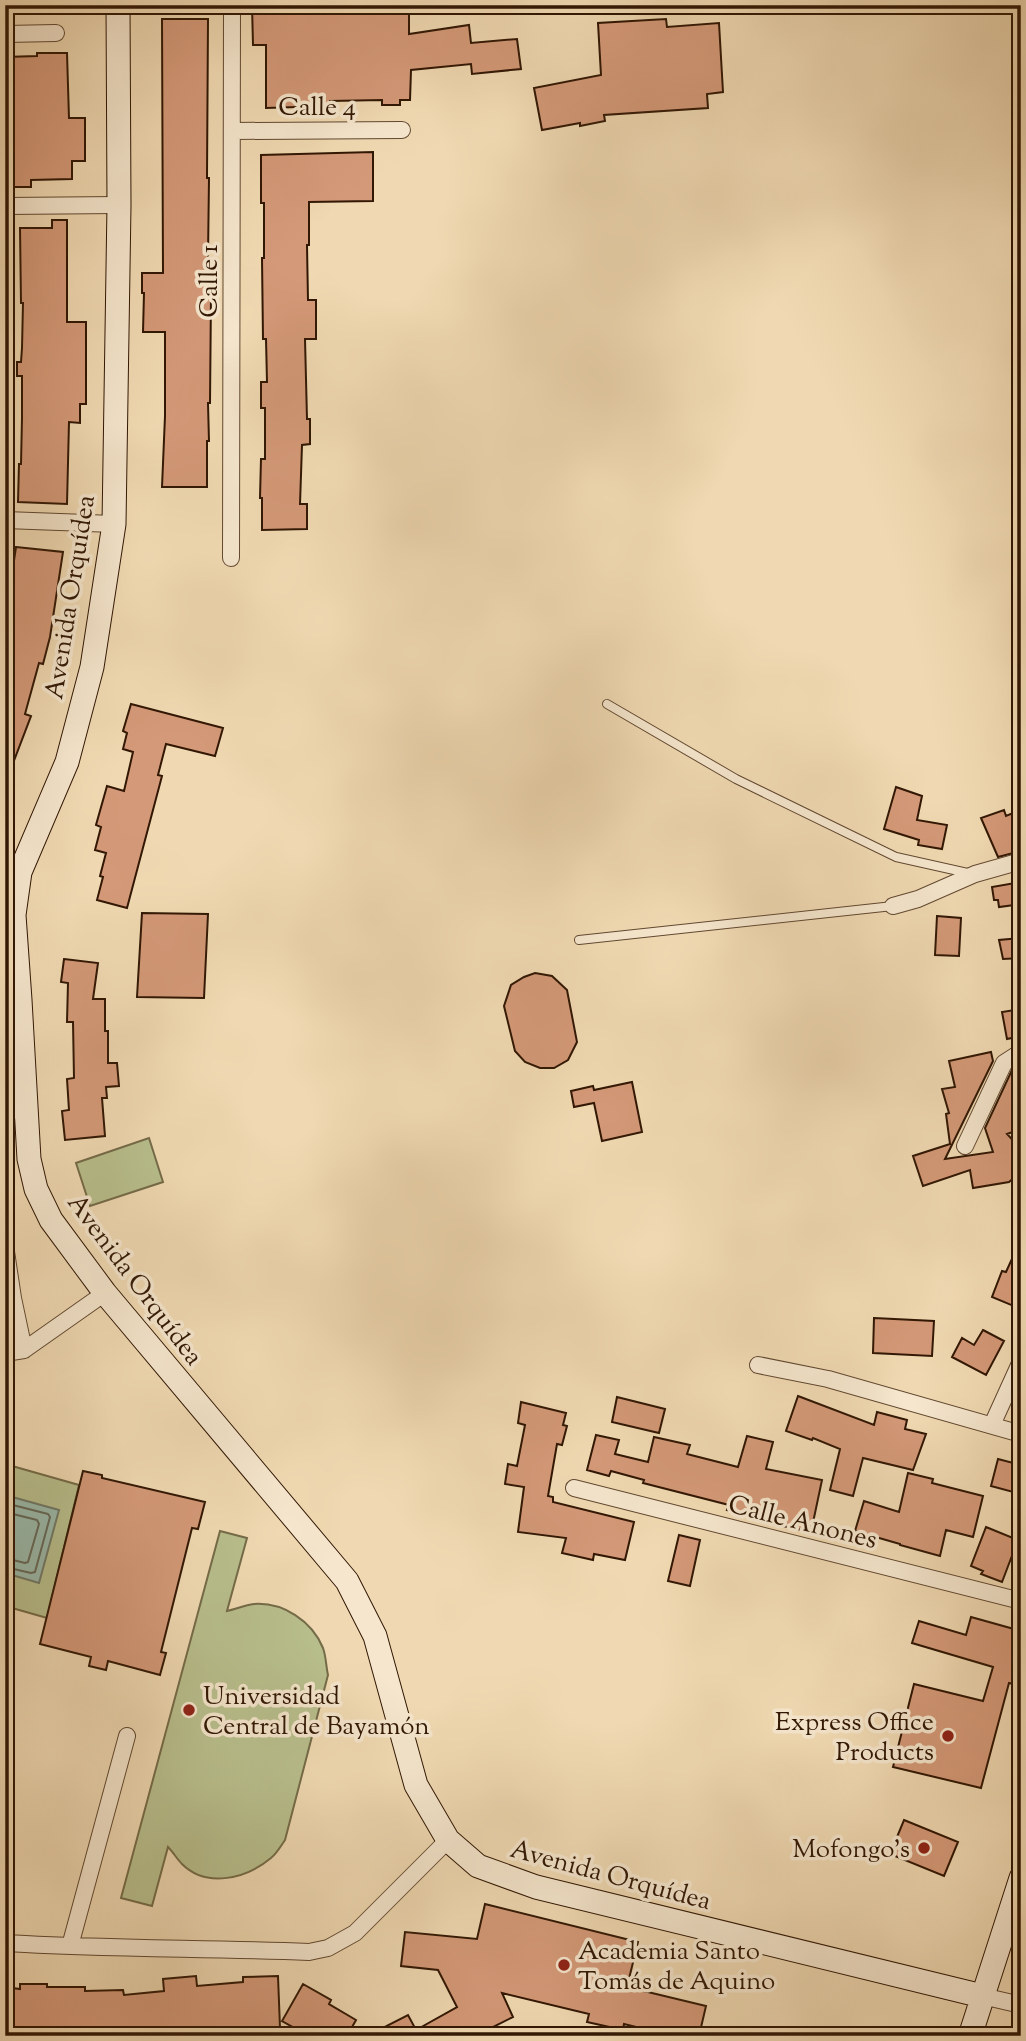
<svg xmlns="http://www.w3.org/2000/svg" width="1026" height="2041" viewBox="0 0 1026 2041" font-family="'Sorts Mill Goudy',serif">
	<rect width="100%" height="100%" fill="#f0d9b2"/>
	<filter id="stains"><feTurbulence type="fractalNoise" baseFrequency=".00286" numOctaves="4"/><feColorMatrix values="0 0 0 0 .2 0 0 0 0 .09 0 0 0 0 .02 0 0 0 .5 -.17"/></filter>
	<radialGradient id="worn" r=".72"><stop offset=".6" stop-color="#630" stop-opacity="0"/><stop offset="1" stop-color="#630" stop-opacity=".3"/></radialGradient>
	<path fill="#b8bf8d" stroke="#746b48" stroke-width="2" d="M 149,1138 L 163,1182 L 90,1206 L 76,1163 Z
		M 5,1464 L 79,1485 L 47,1618 L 5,1606 Z
		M 220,1531 L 247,1538 L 227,1611 C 236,1609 245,1605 254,1604 C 283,1602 312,1621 323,1648 C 326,1656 326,1666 328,1675 L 285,1840 C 281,1846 277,1853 271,1858 C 247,1878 207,1889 182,1864 C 177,1859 173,1852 168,1847 L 152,1906 L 121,1898 Z"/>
	<path fill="#9abaab" stroke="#707968" stroke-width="2" d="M 5,1495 L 59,1510 L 39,1583 L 5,1573 Z"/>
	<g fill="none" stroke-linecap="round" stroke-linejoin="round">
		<path stroke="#666858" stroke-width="2" d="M 5,1503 L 48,1514 L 50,1517 L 35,1572 L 31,1573 L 5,1567
			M 5,1512 L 37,1520 L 39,1524 L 28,1562 L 25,1563 L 5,1558"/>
	</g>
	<path fill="#d49978" stroke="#311704" stroke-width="2" d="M 252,5 L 409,5 L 409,34 L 469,25 L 471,43 L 517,39 L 521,69 L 472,74 L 471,64 L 411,70 L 410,100 L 400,100 L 400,105 L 382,105 L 382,100 L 330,101 L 330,106 L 266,108 L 266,45 L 253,45 Z
		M 162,19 L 208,19 L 207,178 L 209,178 L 208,258 L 211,258 L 211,293 L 210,403 L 208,403 L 209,441 L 207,441 L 207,487 L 162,487 L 165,416 L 165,332 L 143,332 L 144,293 L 142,293 L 142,273 L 163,273 Z
		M 666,19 L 667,27 L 719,23 L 723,92 L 707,94 L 708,108 L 604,115 L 605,121 L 580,126 L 580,123 L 542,130 L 534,88 L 601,75 L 598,23 Z
		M 37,53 L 67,53 L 69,118 L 85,118 L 85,161 L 72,161 L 72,179 L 31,180 L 31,187 L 5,187 L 5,133 L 13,133 L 12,101 L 5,101 L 5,57 L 37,56 Z
		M 373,152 L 373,201 L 309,202 L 309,245 L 307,245 L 308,300 L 316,300 L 316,339 L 305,339 L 307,419 L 310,419 L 310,444 L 302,445 L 300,504 L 307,504 L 307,529 L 262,530 L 262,498 L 260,498 L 261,459 L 265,459 L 265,408 L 261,408 L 261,382 L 267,382 L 266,339 L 263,339 L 262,258 L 264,258 L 264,203 L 261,203 L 261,155 Z
		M 52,220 L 67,220 L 67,322 L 86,322 L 86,404 L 80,404 L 80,423 L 69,422 L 67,504 L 18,502 L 19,464 L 21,464 L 22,418 L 22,376 L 17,376 L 17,362 L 21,362 L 22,348 L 23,303 L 21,303 L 20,228 L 52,228 Z
		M 16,547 L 63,552 L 50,637 L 43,664 L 39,663 L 25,714 L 31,716 L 7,779 L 5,779 L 5,621 Z
		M 131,704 L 223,728 L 215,756 L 166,744 L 158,775 L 162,776 L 127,908 L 97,900 L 103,877 L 100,876 L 106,853 L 95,850 L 101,827 L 96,825 L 107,786 L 124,791 L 133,752 L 123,749 L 127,733 L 123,731 Z
		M 896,787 L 922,796 L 917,820 L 947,825 L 942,849 L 918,845 L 919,840 L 884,829 Z
		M 1004,810 L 1006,816 L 1013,813 L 1021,835 L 1021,851 L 998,857 L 981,818 Z
		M 1021,882 L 1021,904 L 999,907 L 998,900 L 994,900 L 992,887 Z
		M 142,913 L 208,914 L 204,998 L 137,997 Z
		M 937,916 L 961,918 L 959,956 L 935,955 Z
		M 1021,938 L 1021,958 L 1003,959 L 999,940 Z
		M 64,959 L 98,963 L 93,999 L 105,999 L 105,1031 L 108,1031 L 108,1063 L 117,1063 L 119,1086 L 106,1087 L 107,1098 L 102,1098 L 105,1136 L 65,1140 L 62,1111 L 69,1110 L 67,1079 L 74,1078 L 73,1022 L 67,1022 L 68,983 L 61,982 Z
		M 535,973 L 552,976 L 567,990 L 577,1042 L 568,1060 L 554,1068 L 540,1068 L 525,1062 L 515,1051 L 504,1006 L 511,985 L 524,977 Z
		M 1021,1009 L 1021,1036 L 1007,1039 L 1002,1012 Z
		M 991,1052 L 993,1061 L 945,1159 L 993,1152 L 985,1128 L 1012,1070 L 1021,1066 L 1021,1094 L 1013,1097 L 1021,1121 L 1021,1129 L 1007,1134 L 1021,1149 L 1021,1172 L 1009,1182 L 973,1188 L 970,1170 L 923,1186 L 913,1156 L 950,1144 L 946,1114 L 949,1113 L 942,1089 L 955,1087 L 949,1061 Z
		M 632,1082 L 642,1132 L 602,1141 L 594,1103 L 574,1107 L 571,1091 L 593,1086 L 594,1090 Z
		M 1021,1239 L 1021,1309 L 992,1297 L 1002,1271 L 1006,1272 Z
		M 874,1318 L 934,1321 L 932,1356 L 873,1353 Z
		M 983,1330 L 1004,1341 L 986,1375 L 952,1357 L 962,1338 L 974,1345 Z
		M 798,1396 L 874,1425 L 877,1412 L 907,1420 L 905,1429 L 926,1434 L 913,1470 L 863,1458 L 853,1496 L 830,1490 L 840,1449 L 813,1438 L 812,1440 L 786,1431 Z
		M 617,1397 L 665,1409 L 659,1433 L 612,1422 Z
		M 521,1402 L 566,1413 L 563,1425 L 567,1426 L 562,1445 L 557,1444 L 548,1496 L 553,1497 L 553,1502 L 634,1522 L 625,1560 L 594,1554 L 593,1560 L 562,1553 L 566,1538 L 518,1532 L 524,1487 L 505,1484 L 508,1464 L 517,1466 L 525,1425 L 518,1423 Z
		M 596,1435 L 619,1440 L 615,1454 L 648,1462 L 654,1437 L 690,1445 L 687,1454 L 738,1467 L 747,1436 L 773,1442 L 766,1469 L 822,1480 L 811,1532 L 783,1526 L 784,1524 L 727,1510 L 729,1505 L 643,1483 L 644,1480 L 611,1471 L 609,1476 L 587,1470 Z
		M 998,1459 L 1021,1465 L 1021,1494 L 991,1486 Z
		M 83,1471 L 102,1475 L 102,1478 L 205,1502 L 198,1529 L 192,1528 L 161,1652 L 166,1653 L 160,1675 L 108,1661 L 106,1670 L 89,1666 L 91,1657 L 40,1644 Z
		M 908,1473 L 933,1479 L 932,1483 L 983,1496 L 973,1537 L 946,1530 L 940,1556 L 900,1545 L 900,1544 L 855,1531 L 864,1501 L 899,1512 Z
		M 986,1527 L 1018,1540 L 1002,1582 L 981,1574 L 983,1571 L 971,1566 Z
		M 679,1535 L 700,1540 L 690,1586 L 668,1581 Z
		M 971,1617 L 1021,1631 L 1021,1686 L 1009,1683 L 981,1788 L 893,1767 L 914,1684 L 983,1701 L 993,1667 L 912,1643 L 919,1621 L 966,1635 Z
		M 904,1820 L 958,1842 L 944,1876 L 890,1854 Z
		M 485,1904 L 638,1942 L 627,1987 L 706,2006 L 699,2036 L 673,2036 L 624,2024 L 623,2030 L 587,2022 L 589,2014 L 502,1993 L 513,2017 L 485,2031 L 487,2036 L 367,2036 L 408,2015 L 416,2030 L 457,2007 L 438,1970 L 401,1966 L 405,1932 L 477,1939 Z
		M 196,1976 L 197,1986 L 243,1982 L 243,1977 L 278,1976 L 280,2028 L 222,2029 L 222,2032 L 207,2033 L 206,2031 L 167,2035 L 167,2032 L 130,2036 L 5,2036 L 5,1987 L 20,1989 L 20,1984 L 47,1984 L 47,1987 L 85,1987 L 85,1991 L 123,1990 L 124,1995 L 164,1991 L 163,1979 Z
		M 303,1984 L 331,2000 L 329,2004 L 356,2020 L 347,2036 L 309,2036 L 282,2021 Z"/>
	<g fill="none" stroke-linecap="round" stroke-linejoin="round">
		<g stroke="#614830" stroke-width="10">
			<path id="lane" d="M 607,704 L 736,779 L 896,857 L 972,874
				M 579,940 L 893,906"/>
		</g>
		<g stroke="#614830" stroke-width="18">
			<path id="street" d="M 5,34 L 56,33
				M 233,131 L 402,130
				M 5,206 L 119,205
				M 5,520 L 114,524
				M 231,558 L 232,5
				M 893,906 L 918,899 L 975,874 L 1021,861
				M 5,1124 L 21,1079
				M 965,1146 L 1004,1063 L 1021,1052
				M 5,1245 L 13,1298 L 24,1350
				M 5,1353 L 24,1350 L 105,1293
				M 758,1365 L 828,1379 L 1021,1434
				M 992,1425 L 1021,1361
				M 574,1488 L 1021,1601
				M 5,1943 C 106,1949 208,1948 309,1952 L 328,1948 L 355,1933 L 448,1840
				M 70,1946 L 127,1736
				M 982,1996 L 1021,2005"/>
		</g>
		<g stroke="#311704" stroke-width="25">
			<path id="secondary" d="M 118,5 L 119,205 L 114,524 L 92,667 L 67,762 L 20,872 L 14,915 L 20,1000 L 29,1159 L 36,1189 L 51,1220 L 105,1293 L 347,1581 L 375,1636 L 416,1785 L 448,1840 L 478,1866 L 536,1887 L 982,1996
				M 970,2036 L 1021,1878"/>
		</g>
		<use href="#lane" stroke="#f5e6cd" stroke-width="8"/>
		<use href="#street" stroke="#f5e6cd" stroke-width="16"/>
		<use href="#secondary" stroke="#f5e6cd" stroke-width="23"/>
	</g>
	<g fill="#8f2418" stroke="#f5e6cd" stroke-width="2.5">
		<circle cx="189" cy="1710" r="7"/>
		<circle cx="948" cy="1736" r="7"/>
		<circle cx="924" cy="1848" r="7"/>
		<circle cx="564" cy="1965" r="7"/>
	</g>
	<g text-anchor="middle" stroke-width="7" stroke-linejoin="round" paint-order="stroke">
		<g font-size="26" fill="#311704" stroke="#f5e6cd">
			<text x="317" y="115">Calle 4</text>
			<text transform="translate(208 281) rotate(-90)" y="9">Calle 1</text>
			<text transform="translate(69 597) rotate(-81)" y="9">Avenida Orquídea</text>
			<text transform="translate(136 1279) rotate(53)" y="9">Avenida Orquídea</text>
			<text transform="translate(803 1521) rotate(14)" y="9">Calle Anones</text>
			<text transform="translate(611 1874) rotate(15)" y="9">Avenida Orquídea</text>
		</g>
		<g font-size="26" fill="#311704" stroke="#f5e6cd" text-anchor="start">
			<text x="203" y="1704">Universidad<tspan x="203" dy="30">Central de Bayamón</tspan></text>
			<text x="934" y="1730" text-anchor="end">Express Office<tspan x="934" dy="30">Products</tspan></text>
			<text x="910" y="1857" text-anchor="end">Mofongo's</text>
			<text x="578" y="1959">Academia Santo<tspan x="578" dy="30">Tomás de Aquino</tspan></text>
		</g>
	</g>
	<rect width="1026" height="2041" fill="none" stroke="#f0d9b2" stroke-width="28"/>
	<rect x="7" y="7" width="1012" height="2027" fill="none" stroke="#311704" stroke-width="3.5"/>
	<rect x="14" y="14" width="998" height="2013" fill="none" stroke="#311704" stroke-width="2"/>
	<rect width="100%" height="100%" filter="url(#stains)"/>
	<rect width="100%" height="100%" fill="url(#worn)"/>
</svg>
